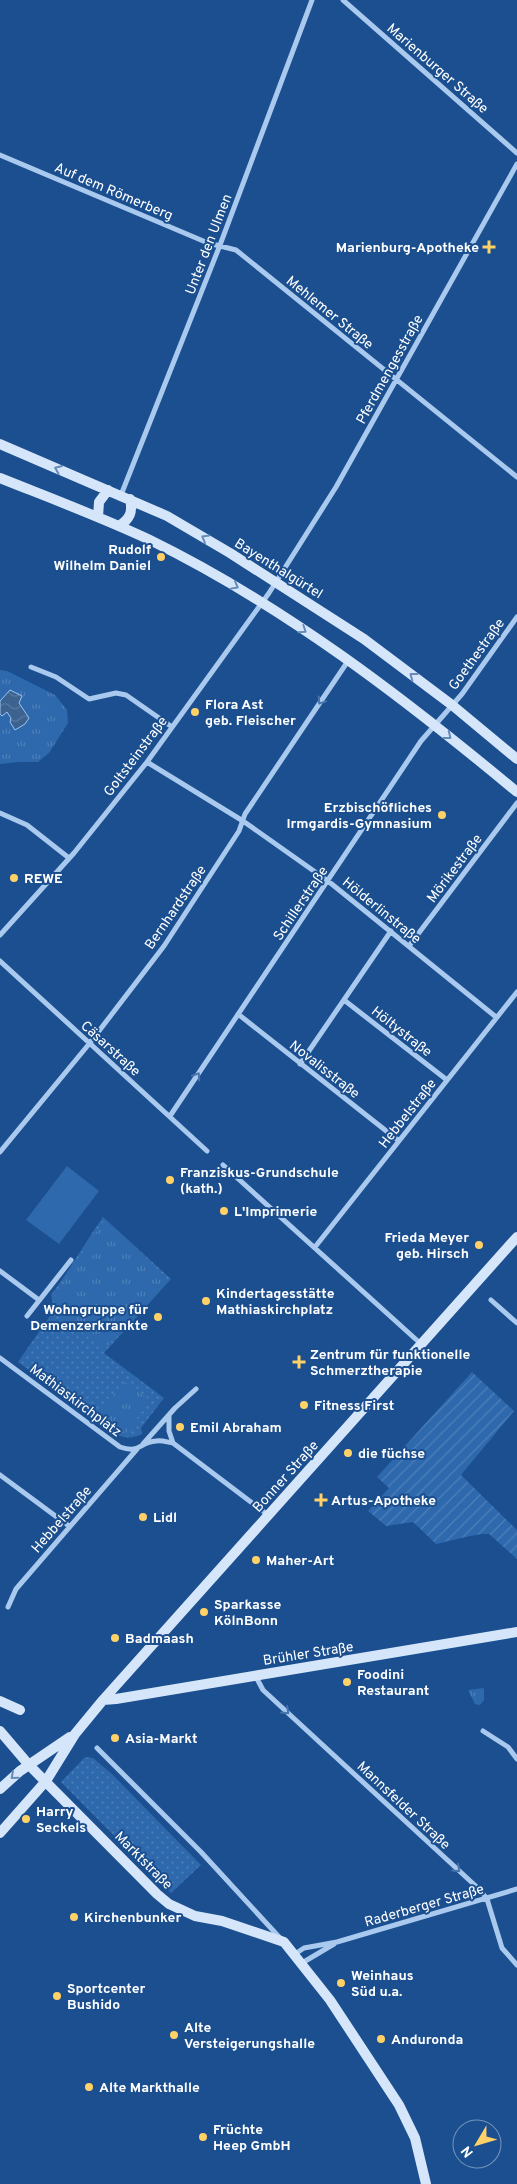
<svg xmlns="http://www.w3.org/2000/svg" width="517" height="2184" viewBox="0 0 517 2184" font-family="Overpass,sans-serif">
	<defs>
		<pattern id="grass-dots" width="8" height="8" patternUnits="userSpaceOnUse" patternTransform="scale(1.25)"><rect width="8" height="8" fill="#2e69ad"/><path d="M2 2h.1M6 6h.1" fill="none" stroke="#4d80b9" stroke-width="1.8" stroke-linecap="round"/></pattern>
		<pattern id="park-tufts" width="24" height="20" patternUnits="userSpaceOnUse" patternTransform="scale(1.25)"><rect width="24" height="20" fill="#2e69ad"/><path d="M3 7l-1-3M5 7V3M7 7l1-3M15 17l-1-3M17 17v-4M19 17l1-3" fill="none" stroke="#4d80b9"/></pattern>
		<pattern id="garden-furrows" width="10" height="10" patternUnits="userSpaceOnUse" patternTransform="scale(1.25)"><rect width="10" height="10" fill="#2e69ad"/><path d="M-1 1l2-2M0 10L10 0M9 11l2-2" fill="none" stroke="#4d80b9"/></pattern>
		<pattern id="water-waves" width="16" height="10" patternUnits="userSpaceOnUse" patternTransform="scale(1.25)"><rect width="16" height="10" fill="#3c6290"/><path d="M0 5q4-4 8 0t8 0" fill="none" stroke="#597aa1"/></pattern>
	</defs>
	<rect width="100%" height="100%" fill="#1b4f8f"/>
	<path fill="url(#grass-dots)" d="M 103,1217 L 171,1279 L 104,1353 L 164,1398 L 141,1428 L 142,1434 C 134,1438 124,1439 116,1434 L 18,1362 L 54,1310 L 51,1295 C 70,1270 85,1242 103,1217 Z
		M 85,1757 L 93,1758 L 112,1774 L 201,1865 L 171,1893 L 61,1782 Z"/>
	<path fill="url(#park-tufts)" d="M 0,670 L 7,671 L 55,695 L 67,710 L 68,723 L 49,753 L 38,762 L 19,762 L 0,764 Z
		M 104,1221 L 167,1279 L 104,1350 L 58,1313 L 54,1296 C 72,1272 86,1246 104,1221 Z
		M 124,1381 L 150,1400 L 126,1433 L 100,1414 Z
		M 484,1688 L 484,1700 L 480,1705 L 475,1704 L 468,1690 Z"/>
	<path fill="url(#garden-furrows)" d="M 472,1372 L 514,1411 L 461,1475 L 517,1530 L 517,1559 L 489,1534 C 475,1533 451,1541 436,1544 L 413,1522 L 386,1526 L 368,1511 L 389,1488 L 377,1477 Z"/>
	<path fill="#2e69ad" d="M 67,1166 L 99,1191 L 59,1244 L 26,1220 Z"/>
	<path fill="url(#water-waves)" stroke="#9cc4f0" d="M 10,690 L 22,696 L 19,703 L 29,718 L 25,724 L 15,730 L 10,722 L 11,718 L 7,712 L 2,716 L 0,714 L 0,701 Z"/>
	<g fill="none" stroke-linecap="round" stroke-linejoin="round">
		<path stroke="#a9c9ee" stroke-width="5" d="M 343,0 L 517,153
			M 0,155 L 208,243 L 236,250 L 517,477
			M 121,495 L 220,245 L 312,0
			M 31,667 L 56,677 L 89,699 L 116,693 L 126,695 L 172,727
			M 147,762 L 243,821 L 328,881 L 496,1017
			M 0,813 L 27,825 L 69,858
			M 0,935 L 74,853 L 147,762 L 269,593 L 336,487 L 517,164
			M 409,946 L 517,803
			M 0,961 L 207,1151
			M 344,1000 L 447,1080
			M 238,1014 L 399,1141
			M 300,1064 L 391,931
			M 170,1116 L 421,741 L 462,694 L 517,617
			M 0,1152 L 89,1044 L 164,946 L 239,831 L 245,814 L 348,661
			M 223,1165 L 421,1344
			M 315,1247 L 517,992
			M 0,1271 L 39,1300
			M 491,1300 L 517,1323
			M 27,1316 L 71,1260
			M 0,1358 L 120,1447 C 141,1454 139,1442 156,1441 C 161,1440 167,1442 173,1443 L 268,1515
			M 169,1416 L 169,1431 L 173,1443
			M 143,1444 L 175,1408 L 196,1389
			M 0,1475 L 69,1526
			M 8,1607 L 16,1589 L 137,1449
			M 255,1675 L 263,1690 L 480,1890 L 487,1899 L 502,1948 L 517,1965
			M 483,1731 L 508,1747 L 517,1759
			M 97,1748 L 201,1852 L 280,1938
			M 295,1954 L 304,1948 L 337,1942 L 517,1889
			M 302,1963 L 334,1944"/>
		<path stroke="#d6e6fa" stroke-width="10" d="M 0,444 L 167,516 L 230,553 L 364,639 L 452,705 L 517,759
			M 0,478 C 50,498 101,517 150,540 C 283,605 404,698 517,792
			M 98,517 L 99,502 L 108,490
			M 119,526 C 130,519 133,512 130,499
			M 103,1700 L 116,1699 L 517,1632
			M 0,1701 L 20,1710
			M 0,1731 L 29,1765 L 157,1894 L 169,1904 L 195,1916 L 222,1921 L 284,1942 L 330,2000 L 399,2105 L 415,2138 L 426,2184
			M 0,1789 L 20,1771 L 70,1737
			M 0,1833 L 46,1781 L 75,1734 L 103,1700 L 517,1237"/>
	</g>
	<defs><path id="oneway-chevron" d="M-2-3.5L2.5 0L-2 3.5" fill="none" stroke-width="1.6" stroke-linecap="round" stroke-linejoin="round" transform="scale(1.25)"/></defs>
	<g stroke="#668bba">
		<use href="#oneway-chevron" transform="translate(58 469) rotate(-157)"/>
		<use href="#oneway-chevron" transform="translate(205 538) rotate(-150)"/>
		<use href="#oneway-chevron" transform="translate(235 586) rotate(29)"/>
		<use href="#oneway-chevron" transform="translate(303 630) rotate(34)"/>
		<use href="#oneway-chevron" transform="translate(413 676) rotate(-143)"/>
		<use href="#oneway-chevron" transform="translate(448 736) rotate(38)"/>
		<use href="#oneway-chevron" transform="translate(14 1776) rotate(139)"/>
	</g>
	<g stroke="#4674ac">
		<use href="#oneway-chevron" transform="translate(321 701) rotate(124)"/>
		<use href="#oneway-chevron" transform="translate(197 1076) rotate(-57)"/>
		<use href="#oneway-chevron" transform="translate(286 1711) rotate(43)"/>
		<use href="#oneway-chevron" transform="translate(457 1869) rotate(43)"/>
	</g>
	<g fill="#ffd166" stroke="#1b4f8f" stroke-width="2">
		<path d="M486.5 239.5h5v5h5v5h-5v5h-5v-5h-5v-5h5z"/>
		<circle cx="161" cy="557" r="5"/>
		<circle cx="195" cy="712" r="5"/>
		<circle cx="442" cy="815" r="5"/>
		<circle cx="14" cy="878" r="5"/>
		<circle cx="170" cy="1180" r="5"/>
		<circle cx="224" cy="1211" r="5"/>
		<circle cx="479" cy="1245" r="5"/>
		<circle cx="206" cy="1301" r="5"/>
		<circle cx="158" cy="1317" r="5"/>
		<path d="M296.5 1354.5h5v5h5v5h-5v5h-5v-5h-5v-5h5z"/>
		<circle cx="304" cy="1405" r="5"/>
		<circle cx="180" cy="1427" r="5"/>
		<circle cx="348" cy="1453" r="5"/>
		<path d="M318.5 1492.5h5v5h5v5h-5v5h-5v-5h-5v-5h5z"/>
		<circle cx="143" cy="1517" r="5"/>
		<circle cx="256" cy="1560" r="5"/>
		<circle cx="204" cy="1612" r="5"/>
		<circle cx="115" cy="1638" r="5"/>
		<circle cx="347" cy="1682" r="5"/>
		<circle cx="115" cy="1738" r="5"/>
		<circle cx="26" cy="1819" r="5"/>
		<circle cx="74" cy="1917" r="5"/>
		<circle cx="341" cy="1983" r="5"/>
		<circle cx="57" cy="1996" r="5"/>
		<circle cx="174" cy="2035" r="5"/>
		<circle cx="381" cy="2039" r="5"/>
		<circle cx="89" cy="2087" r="5"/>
		<circle cx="203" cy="2137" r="5"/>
	</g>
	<g text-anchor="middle" stroke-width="4" stroke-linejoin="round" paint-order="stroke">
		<g font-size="14" fill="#fff" stroke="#1b4f8f">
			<text transform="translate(438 68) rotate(41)" y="5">Marienburger Straße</text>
			<text transform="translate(114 191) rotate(23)" y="5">Auf dem Römerberg</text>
			<text transform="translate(208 244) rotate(-69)" y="5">Unter den Ulmen</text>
			<text transform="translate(330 312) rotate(39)" y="5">Mehlemer Straße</text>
			<text transform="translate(389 369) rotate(-61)" y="5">Pferdmengesstraße</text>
			<text transform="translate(279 568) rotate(32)" y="5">Bayenthalgürtel</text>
			<text transform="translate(476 654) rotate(-54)" y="5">Goethestraße</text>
			<text transform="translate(135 756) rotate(-53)" y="5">Goltsteinstraße</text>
			<text transform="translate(454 868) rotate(-53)" y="5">Mörikestraße</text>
			<text transform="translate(300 903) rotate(-56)" y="5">Schillerstraße</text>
			<text transform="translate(175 907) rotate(-56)" y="5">Bernhardstraße</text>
			<text transform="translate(382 910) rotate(39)" y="5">Hölderlinstraße</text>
			<text transform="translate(402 1031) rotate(38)" y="5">Höltystraße</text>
			<text transform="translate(111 1048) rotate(42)" y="5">Cäsarstraße</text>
			<text transform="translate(325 1069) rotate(38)" y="5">Novalisstraße</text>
			<text transform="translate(407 1113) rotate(-52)" y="5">Hebbelstraße</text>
			<text transform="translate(76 1400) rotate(37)" y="5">Mathiaskirchplatz</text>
			<text transform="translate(285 1476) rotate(-48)" y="5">Bonner Straße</text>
			<text transform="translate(61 1519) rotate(-49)" y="5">Hebbelstraße</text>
			<text transform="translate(308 1653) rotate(-9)" y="5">Brühler Straße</text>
			<text transform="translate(404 1805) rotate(43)" y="5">Mannsfelder Straße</text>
			<text transform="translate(144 1860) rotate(45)" y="5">Marktstraße</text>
			<text transform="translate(424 1905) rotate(-16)" y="5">Raderberger Straße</text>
		</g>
		<g font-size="14" font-weight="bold" fill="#fff" stroke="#1b4f8f" text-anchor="start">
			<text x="479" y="252" text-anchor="end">Marienburg-Apotheke</text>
			<text x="151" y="554" text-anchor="end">Rudolf<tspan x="151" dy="16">Wilhelm Daniel</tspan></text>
			<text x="205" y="709">Flora Ast<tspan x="205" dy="16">geb. Fleischer</tspan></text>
			<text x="432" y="812" text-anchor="end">Erzbischöfliches<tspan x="432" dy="16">Irmgardis-Gymnasium</tspan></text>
			<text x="24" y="883">REWE</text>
			<text x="180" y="1177">Franziskus-Grundschule<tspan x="180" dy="16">(kath.)</tspan></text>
			<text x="234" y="1216">L'Imprimerie</text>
			<text x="469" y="1242" text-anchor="end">Frieda Meyer<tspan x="469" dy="16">geb. Hirsch</tspan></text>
			<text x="216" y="1298">Kindertagesstätte<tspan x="216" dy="16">Mathiaskirchplatz</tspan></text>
			<text x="148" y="1314" text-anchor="end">Wohngruppe für<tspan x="148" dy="16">Demenzerkrankte</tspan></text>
			<text x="310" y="1359">Zentrum für funktionelle<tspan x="310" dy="16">Schmerztherapie</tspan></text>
			<text x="314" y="1410">Fitness First</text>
			<text x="190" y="1432">Emil Abraham</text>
			<text x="358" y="1458">die füchse</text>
			<text x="331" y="1505">Artus-Apotheke</text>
			<text x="153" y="1522">Lidl</text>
			<text x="266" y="1565">Maher-Art</text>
			<text x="214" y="1609">Sparkasse<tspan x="214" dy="16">KölnBonn</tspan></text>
			<text x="125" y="1643">Badmaash</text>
			<text x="357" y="1679">Foodini<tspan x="357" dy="16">Restaurant</tspan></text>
			<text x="125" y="1743">Asia-Markt</text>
			<text x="36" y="1816">Harry<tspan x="36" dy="16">Seckels</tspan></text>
			<text x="84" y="1922">Kirchenbunker</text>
			<text x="351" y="1980">Weinhaus<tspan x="351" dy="16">Süd u.a.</tspan></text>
			<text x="67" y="1993">Sportcenter<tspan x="67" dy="16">Bushido</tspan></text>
			<text x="184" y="2032">Alte<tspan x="184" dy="16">Versteigerungshalle</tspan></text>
			<text x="391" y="2044">Anduronda</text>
			<text x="99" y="2092">Alte Markthalle</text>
			<text x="213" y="2134">Früchte<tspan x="213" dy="16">Heep GmbH</tspan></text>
		</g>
	</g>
	<g transform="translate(477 2144) rotate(232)"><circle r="24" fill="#1b4f8f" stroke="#7695bc"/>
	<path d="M0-4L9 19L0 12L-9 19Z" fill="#ffd166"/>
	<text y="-8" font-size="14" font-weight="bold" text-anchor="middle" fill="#ffffff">N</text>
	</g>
</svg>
